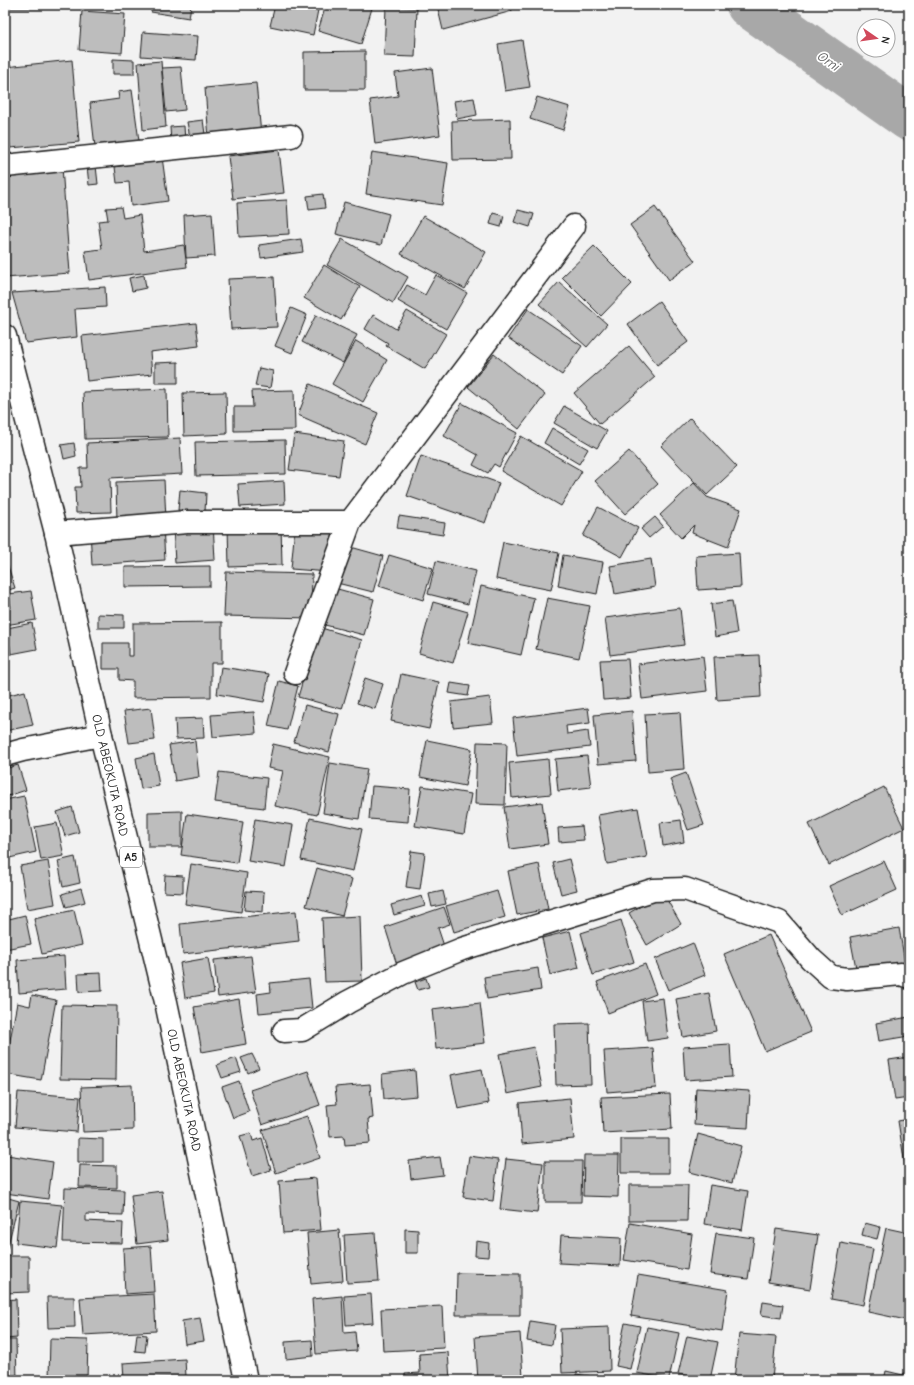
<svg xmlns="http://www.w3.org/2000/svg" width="914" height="1385" viewBox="0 0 914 1385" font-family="'Comic Neue',sans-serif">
	<rect width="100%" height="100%" fill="#f2f2f2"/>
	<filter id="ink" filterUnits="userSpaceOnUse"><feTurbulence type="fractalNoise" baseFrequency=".025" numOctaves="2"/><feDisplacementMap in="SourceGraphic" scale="8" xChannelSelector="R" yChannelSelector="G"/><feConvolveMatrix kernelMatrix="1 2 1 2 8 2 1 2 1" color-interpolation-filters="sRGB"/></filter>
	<g filter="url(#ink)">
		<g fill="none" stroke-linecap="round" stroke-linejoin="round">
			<path stroke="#a8a8a8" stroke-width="46" d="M 749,5 L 909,118"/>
		</g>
		<path fill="#bdbdbd" stroke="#1c1c1c" d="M 5,5 L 122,5 L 122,8 L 5,8 Z
			M 152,5 L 191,5 L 189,18 L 151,12 Z
			M 275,5 L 319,5 L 313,35 L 270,26 Z
			M 326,5 L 373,5 L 361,44 L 318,31 Z
			M 437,5 L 510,5 L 512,11 L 443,30 Z
			M 386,7 L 417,8 L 415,57 L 384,56 Z
			M 82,11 L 125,14 L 122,53 L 79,50 Z
			M 143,32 L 198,36 L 196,60 L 141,56 Z
			M 522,40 L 530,87 L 505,91 L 498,44 Z
			M 365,51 L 365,90 L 304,90 L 304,52 Z
			M 113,59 L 134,60 L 134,74 L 113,74 Z
			M 72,60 L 79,142 L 10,148 L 5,88 L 5,67 Z
			M 161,61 L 166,127 L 143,130 L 138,63 Z
			M 181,67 L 185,110 L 166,112 L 162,68 Z
			M 432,68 L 440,135 L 375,144 L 370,100 L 398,96 L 395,73 Z
			M 256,83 L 261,134 L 209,139 L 205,88 Z
			M 132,90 L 139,141 L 95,147 L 90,103 L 119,99 L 118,92 Z
			M 537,97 L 570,107 L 563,130 L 530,119 Z
			M 474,98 L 477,115 L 457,119 L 454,101 Z
			M 510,119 L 511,159 L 453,160 L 452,121 Z
			M 203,120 L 206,141 L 191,143 L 187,122 Z
			M 184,126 L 185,141 L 171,142 L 170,127 Z
			M 279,150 L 284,193 L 233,199 L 228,156 Z
			M 372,152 L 448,163 L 442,205 L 366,194 Z
			M 162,157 L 168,201 L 131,206 L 129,182 L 117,183 L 115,167 L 127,165 L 126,162 Z
			M 87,166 L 96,166 L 98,184 L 89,185 Z
			M 62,167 L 70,273 L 5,278 L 5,171 Z
			M 323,194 L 325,208 L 309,210 L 307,196 Z
			M 287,200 L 289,234 L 239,237 L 237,203 Z
			M 344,202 L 389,214 L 381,245 L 336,234 Z
			M 121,207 L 123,218 L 140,215 L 144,251 L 184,245 L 187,267 L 89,280 L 85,251 L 102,249 L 98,221 L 108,220 L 106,208 Z
			M 655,207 L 695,261 L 669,280 L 630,225 Z
			M 518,210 L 534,214 L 530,227 L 514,222 Z
			M 212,213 L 215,256 L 186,258 L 184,215 Z
			M 493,213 L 504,216 L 501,227 L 490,224 Z
			M 423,216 L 486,252 L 465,289 L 401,254 Z
			M 301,239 L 303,252 L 261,258 L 259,245 Z
			M 342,239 L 408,277 L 393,303 L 327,265 Z
			M 594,246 L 632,284 L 601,316 L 562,277 Z
			M 324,265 L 360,287 L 341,320 L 304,298 Z
			M 144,275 L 146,288 L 132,291 L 129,278 Z
			M 436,275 L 467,293 L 446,329 L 398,301 L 407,285 L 425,295 Z
			M 274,277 L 277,327 L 231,329 L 228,279 Z
			M 559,282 L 607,324 L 587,347 L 539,304 Z
			M 105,287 L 106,307 L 75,309 L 77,337 L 26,343 L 12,293 Z
			M 659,301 L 688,342 L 657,365 L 628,324 Z
			M 291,308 L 307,315 L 292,353 L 275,346 Z
			M 528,309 L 582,346 L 562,375 L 508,338 Z
			M 407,311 L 446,334 L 425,369 L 386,346 L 388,343 L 365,329 L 373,315 L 396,329 Z
			M 316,315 L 357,335 L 343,363 L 302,342 Z
			M 196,323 L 199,346 L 150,352 L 152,374 L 87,381 L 82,336 Z
			M 356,341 L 387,360 L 363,402 L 332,384 Z
			M 629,346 L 655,377 L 600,424 L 574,393 Z
			M 494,354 L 545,395 L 519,429 L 468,387 Z
			M 178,362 L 178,383 L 155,383 L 155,363 Z
			M 259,368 L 273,371 L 270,388 L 255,386 Z
			M 310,384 L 378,413 L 365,444 L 298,415 Z
			M 167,389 L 168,437 L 85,439 L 83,392 Z
			M 294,390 L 295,430 L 234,431 L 234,407 L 253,407 L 252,391 Z
			M 226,392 L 227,434 L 184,436 L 183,393 Z
			M 462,403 L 517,433 L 499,467 L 494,464 L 488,473 L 473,465 L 478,455 L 444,436 Z
			M 564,406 L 607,431 L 597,448 L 554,423 Z
			M 690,418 L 737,467 L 707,495 L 661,446 Z
			M 552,428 L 588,449 L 579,464 L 544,443 Z
			M 294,434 L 344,441 L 339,476 L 289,470 Z
			M 521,436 L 582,471 L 561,506 L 501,471 Z
			M 180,438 L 182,474 L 110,478 L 111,512 L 76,513 L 75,487 L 81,487 L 80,468 L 88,468 L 87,443 Z
			M 285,440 L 286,474 L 196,476 L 195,442 Z
			M 74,443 L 76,456 L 64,459 L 61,445 Z
			M 629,451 L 658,484 L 625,514 L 595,481 Z
			M 421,456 L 499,483 L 485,523 L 407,496 Z
			M 164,480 L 166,519 L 117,522 L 116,482 Z
			M 284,481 L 285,504 L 240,507 L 238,484 Z
			M 694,483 L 707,497 L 741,509 L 728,547 L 692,533 L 694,525 L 681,538 L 660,515 Z
			M 180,490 L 206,493 L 205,512 L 178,510 Z
			M 598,507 L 638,528 L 622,557 L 583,536 Z
			M 399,516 L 445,523 L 443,535 L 397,528 Z
			M 655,517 L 663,526 L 649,538 L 641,529 Z
			M 213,523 L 215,560 L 175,563 L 173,526 Z
			M 281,525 L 282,565 L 229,567 L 228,527 Z
			M 163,526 L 165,560 L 92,565 L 90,531 Z
			M 295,527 L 333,530 L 329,572 L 291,569 Z
			M 503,542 L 559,553 L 551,590 L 496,579 Z
			M 347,546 L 383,556 L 373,592 L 337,583 Z
			M 739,553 L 741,587 L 698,590 L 696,556 Z
			M 389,555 L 433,568 L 423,600 L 379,586 Z
			M 563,555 L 603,562 L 597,594 L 558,586 Z
			M 5,557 L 15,588 L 5,591 Z
			M 651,559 L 655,587 L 615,594 L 610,566 Z
			M 436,561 L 476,571 L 468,604 L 428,594 Z
			M 210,566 L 210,586 L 125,587 L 125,567 Z
			M 226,572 L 312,574 L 311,618 L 224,616 Z
			M 481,586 L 534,598 L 521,655 L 468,643 Z
			M 334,588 L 374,599 L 364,635 L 325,625 Z
			M 31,591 L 36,620 L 5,625 L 5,609 L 11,608 L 9,594 Z
			M 547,598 L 590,606 L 579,658 L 536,649 Z
			M 732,601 L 737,633 L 715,637 L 711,604 Z
			M 433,602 L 468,612 L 453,663 L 419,653 Z
			M 680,608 L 684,645 L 610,655 L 605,618 Z
			M 98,614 L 124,615 L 124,628 L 98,628 Z
			M 222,622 L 222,663 L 211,663 L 211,697 L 133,698 L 133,681 L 119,680 L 119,669 L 103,669 L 103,643 L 128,643 L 128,656 L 133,656 L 133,623 Z
			M 32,623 L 37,649 L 11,654 L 7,628 Z
			M 318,627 L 362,640 L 342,709 L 298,697 Z
			M 759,655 L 761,697 L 717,700 L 714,657 Z
			M 703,656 L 707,691 L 642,699 L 638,664 Z
			M 628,659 L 631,698 L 603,700 L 600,660 Z
			M 221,667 L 269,674 L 264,702 L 217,694 Z
			M 5,668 L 10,689 L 5,690 Z
			M 401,674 L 439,682 L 429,729 L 391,721 Z
			M 365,678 L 383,684 L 375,709 L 357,703 Z
			M 279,681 L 298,686 L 287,730 L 268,726 Z
			M 451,683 L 470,686 L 468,696 L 449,693 Z
			M 25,691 L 33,725 L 5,731 L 5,696 Z
			M 490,697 L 493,723 L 453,727 L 451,702 Z
			M 305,705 L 339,714 L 329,752 L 294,742 Z
			M 151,708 L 155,740 L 129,743 L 124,711 Z
			M 588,708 L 590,723 L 566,726 L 567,734 L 588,731 L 590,747 L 517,756 L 513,718 Z
			M 632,711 L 636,761 L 598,764 L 594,715 Z
			M 254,712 L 256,733 L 213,737 L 211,715 Z
			M 680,712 L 684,769 L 648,772 L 645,714 Z
			M 203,718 L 204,738 L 176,739 L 175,719 Z
			M 427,740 L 472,749 L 465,786 L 420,777 Z
			M 195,741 L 199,777 L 175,781 L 169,745 Z
			M 477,742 L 507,743 L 505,805 L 475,804 Z
			M 273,744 L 330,757 L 317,815 L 275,806 L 283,771 L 268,768 Z
			M 154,754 L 159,786 L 141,789 L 136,758 Z
			M 587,756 L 591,787 L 558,791 L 555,759 Z
			M 548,759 L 551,794 L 512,798 L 509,763 Z
			M 330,763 L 367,769 L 359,819 L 323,813 Z
			M 18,765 L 26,790 L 5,797 L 5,769 Z
			M 219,772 L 267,778 L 264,808 L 215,802 Z
			M 686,773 L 704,825 L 688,830 L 670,779 Z
			M 372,786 L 410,789 L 408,822 L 369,819 Z
			M 422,786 L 471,794 L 464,834 L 415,826 Z
			M 884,787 L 904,828 L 829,865 L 809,824 Z
			M 24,796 L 36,852 L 5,859 L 5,800 Z
			M 542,802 L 548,844 L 510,849 L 504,807 Z
			M 72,807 L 79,832 L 65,836 L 57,812 Z
			M 638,808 L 647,857 L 607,864 L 598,815 Z
			M 182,811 L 182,847 L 148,847 L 148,812 Z
			M 187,814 L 243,822 L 237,863 L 181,855 Z
			M 310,818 L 362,829 L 353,871 L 301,860 Z
			M 255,819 L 293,825 L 286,867 L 248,861 Z
			M 681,820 L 684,842 L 663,846 L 660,823 Z
			M 57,823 L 64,856 L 41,860 L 35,827 Z
			M 582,826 L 584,840 L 559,842 L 558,828 Z
			M 411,851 L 425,853 L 420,889 L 406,887 Z
			M 75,857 L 80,883 L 63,887 L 58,861 Z
			M 569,859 L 577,890 L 561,894 L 553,863 Z
			M 48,861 L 55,904 L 27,909 L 20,866 Z
			M 884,861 L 897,890 L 842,915 L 829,886 Z
			M 191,864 L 247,873 L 241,912 L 185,904 Z
			M 539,864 L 548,909 L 517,915 L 508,871 Z
			M 317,868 L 352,879 L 342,916 L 306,906 Z
			M 165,875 L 183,876 L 183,893 L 164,892 Z
			M 81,888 L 85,902 L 66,907 L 62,894 Z
			M 246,891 L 264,892 L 263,912 L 244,910 Z
			M 443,891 L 446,904 L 432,907 L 429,894 Z
			M 497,891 L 505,917 L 454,932 L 446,906 Z
			M 663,893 L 681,924 L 647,945 L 629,913 Z
			M 422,896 L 425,906 L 394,915 L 391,905 Z
			M 444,907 L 450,924 L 438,928 L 445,949 L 397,965 L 385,927 Z
			M 74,910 L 82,945 L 42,954 L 34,919 Z
			M 296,911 L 299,941 L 183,954 L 180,924 Z
			M 25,915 L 31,944 L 5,949 L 5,920 Z
			M 360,916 L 362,981 L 325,982 L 322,918 Z
			M 621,920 L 634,962 L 593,975 L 581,933 Z
			M 899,928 L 905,963 L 857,973 L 850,937 Z
			M 570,931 L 579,968 L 550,975 L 542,938 Z
			M 769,935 L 811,1032 L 765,1051 L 724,954 Z
			M 693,943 L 705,975 L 668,990 L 655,959 Z
			M 64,956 L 66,989 L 19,993 L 17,960 Z
			M 251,956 L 256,992 L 218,997 L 214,960 Z
			M 208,958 L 214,993 L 185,998 L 180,963 Z
			M 645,964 L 656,994 L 608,1013 L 597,982 Z
			M 538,968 L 541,990 L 487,999 L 484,977 Z
			M 101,973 L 102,991 L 79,992 L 78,974 Z
			M 426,978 L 429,987 L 418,990 L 415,982 Z
			M 309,979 L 312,1008 L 259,1013 L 257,994 L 271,992 L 270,983 Z
			M 709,993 L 716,1031 L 683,1037 L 676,999 Z
			M 32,995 L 56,1000 L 41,1080 L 5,1074 L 5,1067 L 17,1003 L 30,1006 Z
			M 663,998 L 668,1038 L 647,1041 L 642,1001 Z
			M 239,999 L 246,1044 L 202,1052 L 194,1007 Z
			M 480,1003 L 485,1043 L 436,1049 L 432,1009 Z
			M 62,1005 L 117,1006 L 116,1080 L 60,1079 Z
			M 909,1017 L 909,1036 L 879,1041 L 876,1023 Z
			M 589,1023 L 591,1084 L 556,1085 L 554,1024 Z
			M 730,1044 L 732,1077 L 685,1080 L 683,1047 Z
			M 534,1047 L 542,1087 L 507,1094 L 499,1054 Z
			M 653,1048 L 656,1088 L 607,1092 L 604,1051 Z
			M 252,1054 L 259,1068 L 248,1073 L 241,1058 Z
			M 909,1057 L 909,1098 L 895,1100 L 889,1060 Z
			M 236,1058 L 241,1072 L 222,1078 L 217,1065 Z
			M 482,1069 L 489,1103 L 458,1109 L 451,1075 Z
			M 415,1070 L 417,1096 L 384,1099 L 382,1074 Z
			M 308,1071 L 320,1105 L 262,1125 L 250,1090 Z
			M 239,1081 L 249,1112 L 233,1118 L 222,1087 Z
			M 370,1084 L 373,1118 L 368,1119 L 370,1143 L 345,1145 L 344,1136 L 330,1137 L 327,1105 L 337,1104 L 335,1087 Z
			M 132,1085 L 133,1130 L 83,1132 L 81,1087 Z
			M 696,1088 L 750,1091 L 748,1128 L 694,1125 Z
			M 18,1092 L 80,1097 L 77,1132 L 15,1127 Z
			M 670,1094 L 672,1129 L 603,1133 L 601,1097 Z
			M 570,1098 L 574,1139 L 522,1144 L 519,1103 Z
			M 307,1116 L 320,1158 L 276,1173 L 262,1130 Z
			M 909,1119 L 909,1178 L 907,1178 L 898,1121 Z
			M 251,1133 L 253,1141 L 262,1138 L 271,1170 L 252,1176 L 240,1136 Z
			M 698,1134 L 741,1146 L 732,1183 L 689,1172 Z
			M 78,1138 L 103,1139 L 103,1162 L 78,1162 Z
			M 621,1139 L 669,1139 L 669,1173 L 621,1173 Z
			M 7,1155 L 53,1162 L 48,1199 L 5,1193 L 5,1169 Z
			M 584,1155 L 619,1155 L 618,1197 L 583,1196 Z
			M 469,1156 L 498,1160 L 493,1201 L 463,1197 Z
			M 440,1157 L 443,1175 L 411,1179 L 409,1161 Z
			M 506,1159 L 543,1163 L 537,1213 L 500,1209 Z
			M 545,1161 L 582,1161 L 581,1202 L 545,1202 Z
			M 80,1165 L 117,1166 L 117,1188 L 79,1187 Z
			M 316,1178 L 321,1230 L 283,1233 L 279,1181 Z
			M 629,1185 L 688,1185 L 687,1221 L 629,1221 Z
			M 710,1185 L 748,1191 L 742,1230 L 704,1224 Z
			M 65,1188 L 124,1190 L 123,1215 L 86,1214 L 86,1221 L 123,1223 L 122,1243 L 63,1242 Z
			M 162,1191 L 168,1240 L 137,1244 L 131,1195 Z
			M 5,1197 L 19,1201 L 7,1249 L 5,1248 Z
			M 20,1201 L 62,1205 L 57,1248 L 16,1243 Z
			M 630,1223 L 692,1234 L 687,1270 L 624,1260 Z
			M 865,1223 L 880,1227 L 877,1239 L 862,1235 Z
			M 886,1228 L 909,1233 L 909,1304 L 906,1320 L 868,1312 Z
			M 405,1229 L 418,1230 L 418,1253 L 405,1253 Z
			M 776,1229 L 818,1235 L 810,1289 L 768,1282 Z
			M 339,1230 L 343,1281 L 311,1284 L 307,1233 Z
			M 375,1233 L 379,1281 L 347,1283 L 344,1235 Z
			M 716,1233 L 754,1238 L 748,1279 L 710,1274 Z
			M 561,1235 L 621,1238 L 620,1266 L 559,1263 Z
			M 476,1241 L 489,1243 L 488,1257 L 475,1256 Z
			M 841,1243 L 873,1249 L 863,1305 L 831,1299 Z
			M 151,1246 L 154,1292 L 125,1294 L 123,1248 Z
			M 5,1256 L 29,1256 L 29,1292 L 5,1293 Z
			M 457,1273 L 520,1274 L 520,1315 L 456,1315 Z
			M 638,1275 L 728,1290 L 722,1331 L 631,1316 Z
			M 154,1294 L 156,1331 L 83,1335 L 80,1298 Z
			M 371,1294 L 373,1323 L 346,1325 L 344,1296 Z
			M 342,1296 L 344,1333 L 355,1332 L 357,1351 L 316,1354 L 312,1299 Z
			M 47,1297 L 74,1297 L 75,1327 L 48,1328 Z
			M 16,1299 L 17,1338 L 5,1339 L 5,1300 Z
			M 763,1302 L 783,1305 L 781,1318 L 761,1315 Z
			M 442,1306 L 444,1348 L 383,1351 L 381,1309 Z
			M 200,1318 L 204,1341 L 185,1344 L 182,1321 Z
			M 530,1321 L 555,1325 L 552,1345 L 527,1341 Z
			M 625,1323 L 640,1326 L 630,1369 L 616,1366 Z
			M 609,1327 L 610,1371 L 562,1373 L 560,1329 Z
			M 647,1327 L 679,1333 L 669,1379 L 637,1373 Z
			M 520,1333 L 523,1377 L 478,1380 L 475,1337 Z
			M 137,1334 L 147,1335 L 145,1352 L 135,1351 Z
			M 739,1334 L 776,1337 L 772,1380 L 734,1380 Z
			M 687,1336 L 718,1342 L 710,1380 L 678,1374 Z
			M 50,1339 L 88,1340 L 87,1380 L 49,1379 Z
			M 5,1340 L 16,1340 L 17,1380 L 5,1380 Z
			M 312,1340 L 313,1356 L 286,1359 L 285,1342 Z
			M 448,1352 L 450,1380 L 405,1380 L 405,1374 L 420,1373 L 419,1354 Z
			M 185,1359 L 186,1377 L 124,1380 L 123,1363 Z
			M 886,1371 L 903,1375 L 904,1373 L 909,1374 L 909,1380 L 884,1380 Z
			M 576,1374 L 589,1376 L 589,1380 L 576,1380 Z
			M 395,1379 L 395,1380 L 363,1380 Z"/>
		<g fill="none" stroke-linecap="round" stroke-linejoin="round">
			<g stroke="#1c1c1c" stroke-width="25">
				<path id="minor" d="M 5,166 L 291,136
					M 56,533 L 187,522 L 350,522
					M 295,673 L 350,522 L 574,226
					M 5,755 L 23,750 L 101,735
					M 284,1031 L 302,1030 L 348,1002 L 403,973 L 462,949 L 653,890 L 685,889 L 779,922 L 811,959 L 831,977 L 847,979 L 901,974 L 909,977"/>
			</g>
			<g stroke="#1c1c1c" stroke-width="25">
				<path id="trunk" d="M 5,336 L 56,533 L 101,735 L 166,1002 L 246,1380"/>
			</g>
			<use href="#minor" stroke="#fff" stroke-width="22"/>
			<use href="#trunk" stroke="#fff" stroke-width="22"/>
		</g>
	</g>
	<g text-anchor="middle" stroke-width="3.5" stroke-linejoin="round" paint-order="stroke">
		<rect fill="#fff" stroke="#606060" stroke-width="1" x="120" y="847" width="22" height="20" rx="3"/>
		<g font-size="12" font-weight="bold" fill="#1c1c1c">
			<text x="131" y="861">A5</text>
		</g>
		<g font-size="13" fill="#1c1c1c" stroke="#fff">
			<text transform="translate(111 775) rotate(77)" y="5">OLD ABEOKUTA ROAD</text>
			<text transform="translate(185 1090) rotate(78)" y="5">OLD ABEOKUTA ROAD</text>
		</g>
		<g font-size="14" font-style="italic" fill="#5b5b5b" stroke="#fff">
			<text transform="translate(829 61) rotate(35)" y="5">Omi</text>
		</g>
	</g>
	<rect width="914" height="1385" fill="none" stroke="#fff" stroke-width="20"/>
	<rect x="10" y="10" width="894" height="1365" fill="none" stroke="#1c1c1c" stroke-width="1.5" filter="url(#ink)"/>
	<g transform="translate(876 38) rotate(103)"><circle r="19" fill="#ffffff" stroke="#a4a4a4"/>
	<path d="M0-3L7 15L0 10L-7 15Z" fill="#d1495b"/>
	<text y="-6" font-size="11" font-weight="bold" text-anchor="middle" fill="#1c1c1c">N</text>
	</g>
</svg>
